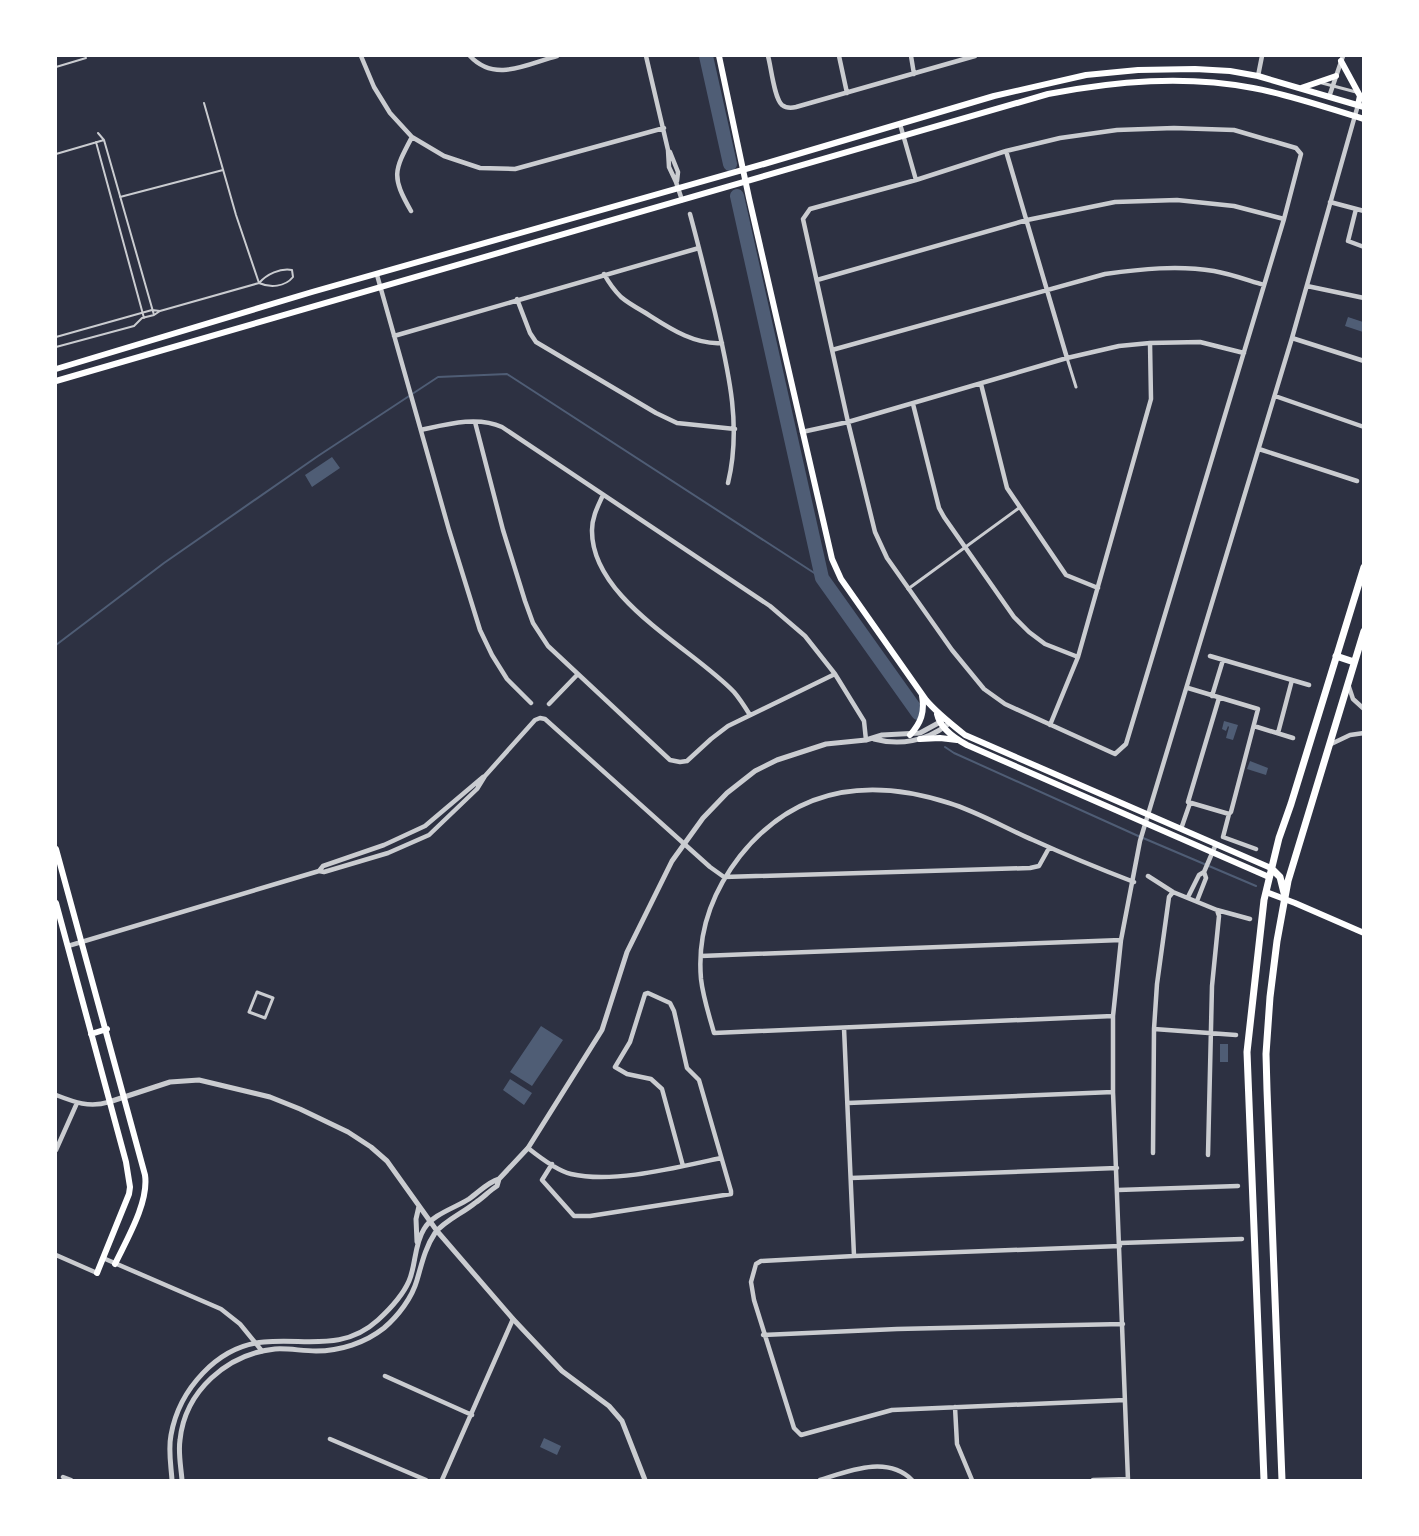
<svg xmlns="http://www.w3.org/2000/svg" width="1419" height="1536" viewBox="0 0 1419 1536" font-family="'Sofia Sans Condensed',sans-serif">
	<rect width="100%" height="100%" fill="#2d3142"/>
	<path fill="#4f5d75" d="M 1348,317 L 1363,322 L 1363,332 L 1345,326 Z
		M 332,457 L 340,468 L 312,487 L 305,475 Z
		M 1224,721 L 1238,725 L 1233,740 L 1226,738 L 1229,727 L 1228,726 L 1226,731 L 1222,729 Z
		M 1250,761 L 1268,768 L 1266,775 L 1247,769 Z
		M 541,1026 L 563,1040 L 532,1086 L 510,1072 Z
		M 1220,1044 L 1228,1044 L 1228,1062 L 1220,1062 Z
		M 510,1079 L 532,1093 L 524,1105 L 503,1090 Z
		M 544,1438 L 561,1446 L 557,1455 L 540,1447 Z"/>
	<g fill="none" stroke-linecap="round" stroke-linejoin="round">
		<path stroke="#4f5d75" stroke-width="2" d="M 56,645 L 164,563 L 318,456 L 438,377 L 507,374 L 822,578
			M 945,747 L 954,753 L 1136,835 L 1256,886"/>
		<path stroke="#4f5d75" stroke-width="14" d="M 706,56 L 730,164
			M 737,196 L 822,578 L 918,713"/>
		<path stroke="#caccd0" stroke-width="2" d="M 56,67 L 86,58
			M 204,103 L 236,215 L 259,283
			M 98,133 L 104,140 L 154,315
			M 96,142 L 144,318
			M 56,154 L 104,140
			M 120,197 L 223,170
			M 56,337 L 152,310 L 160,311
			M 56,347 L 134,326 L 142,318 L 154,315 L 160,311 L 259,283 C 267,274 280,268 292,270 L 293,277 C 285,287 270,288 259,283"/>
		<path stroke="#caccd0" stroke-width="3" d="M 1322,83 L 1356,92
			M 1067,358 L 1076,387
			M 908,589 L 1019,508
			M 257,992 L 273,998 L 265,1018 L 249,1012 Z"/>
		<path stroke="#caccd0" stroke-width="4.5" d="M 361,56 L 374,87 L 390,113 L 412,137 L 444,156 L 480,168 L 515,169 L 664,128
			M 470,56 C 495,83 527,64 557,56
			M 646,56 L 668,150 L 669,167 L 676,182 L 682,200
			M 768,56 C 771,66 774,98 782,105 C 786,108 792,108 796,107 L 975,56
			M 839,56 L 847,93
			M 911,56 L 914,74
			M 1258,76 L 1262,56
			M 1329,97 L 1343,56
			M 900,124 L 916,180
			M 1174,128 L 1234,130 L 1296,148 L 1301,154 L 1284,219 L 1126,744 L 1115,754 L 1005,704 L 984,689 L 952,650 L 887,558 L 875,532 L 848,422 L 803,219 L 810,209 L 916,180 L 1006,151 L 1060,138 L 1117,130 Z
			M 1006,151 L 1067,358
			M 670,152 L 678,172 L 677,181
			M 1330,202 L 1364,211
			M 1356,209 L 1348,241 L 1364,247
			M 411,211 C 391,176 394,171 412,137
			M 690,214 C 699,247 707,280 715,313 C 728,370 742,425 728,483
			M 604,274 C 609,283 614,290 621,297 C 628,303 637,308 644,312 C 668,327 693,345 722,343
			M 377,275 L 449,530 L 480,630 L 492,655 L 507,679 L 531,703
			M 817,280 L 1027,220 L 1115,202 L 1177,200 L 1234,206 L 1284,219
			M 1307,286 L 1364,298
			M 517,299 L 530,333 L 536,342 L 656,413 L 677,423 L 735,429
			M 394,336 L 699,248
			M 1292,338 L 1364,361
			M 832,350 L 1105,274 C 1141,269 1178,265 1214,271 C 1231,274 1247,280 1264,285
			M 981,384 L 1007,488 L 1066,575 L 1098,588
			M 1275,396 L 1364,427
			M 913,404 L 939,508 L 944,517 L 1014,617 L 1029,632 L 1045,644 L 1078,657
			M 475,422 L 503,530 L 525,601 L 533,623 L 548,646 L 670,760 L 680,762 L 687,761 L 711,739 L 728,726 L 835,674
			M 421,430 C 448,424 477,416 502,427 L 770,606 L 805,636 L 835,674 L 864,721 L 866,740
			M 802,432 L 848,422 L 1067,358 L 1119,346 L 1150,343 L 1200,342 L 1244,353
			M 1259,449 L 1357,481
			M 603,495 C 598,506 592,517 592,530 C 591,599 691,647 734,692 C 740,699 745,707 750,715
			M 1210,656 L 1292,680 L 1278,733
			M 1292,680 L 1309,685
			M 1348,684 L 1353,699 L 1364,709
			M 1188,688 L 1258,709 L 1231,812 L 1229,814 L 1188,802 L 1219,698
			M 1212,696 L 1223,660
			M 549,704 L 578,674
			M 1050,725 L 1078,657 L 1151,399 L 1150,343
			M 1254,726 L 1293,738
			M 1329,745 L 1350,735 L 1364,733
			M 1229,814 L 1223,837 L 1256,849
			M 1181,829 L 1190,803
			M 319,871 L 323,866 L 384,845 L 425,826 L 483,777
			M 1148,876 L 1173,892 L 1217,910 L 1250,919
			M 1188,897 L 1199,875 L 1204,872 L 1216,844
			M 1197,901 L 1206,878 L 1204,872
			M 68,946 L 319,871 L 324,872 L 388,853 L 429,835 L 477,789 L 485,776 L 535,720 L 540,718 L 545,719 L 710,867 L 724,877 L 1030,868 L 1039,866 L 1049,848
			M 701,956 L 1121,940
			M 1113,1016 L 714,1033 C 709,1015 703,997 701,979 C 697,933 712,892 740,856 C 795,787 868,777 949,803 C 978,812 1005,828 1033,840 C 1066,855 1100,869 1134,882
			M 844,1028 L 854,1256
			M 1154,1029 L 1236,1035
			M 56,1095 C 74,1102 89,1108 109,1102
			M 848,1103 L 1113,1092
			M 528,1148 C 538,1156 558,1171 571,1174 C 614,1184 678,1167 721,1158
			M 56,1150 L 77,1103
			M 1153,1153 L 1154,1029 L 1157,984 L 1169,897 L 1173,892
			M 1208,1155 L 1212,986 L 1219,916 L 1217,910
			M 552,1164 L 542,1180 L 574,1216 L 590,1216 L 731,1194 L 731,1191 L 699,1080 L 687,1068 L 674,1011 L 670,1003 L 648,993 L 645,994 L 630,1042 L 615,1067 L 627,1074 L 651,1079 L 662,1089 L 683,1166
			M 851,1178 L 1117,1168
			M 1118,1190 L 1238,1186
			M 1120,1243 L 1242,1239
			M 1120,1246 L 854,1256 L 761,1261 L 756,1264 L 751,1282 L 754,1300 L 794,1428 L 801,1435 L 892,1410 L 1125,1400
			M 56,1255 L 97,1273
			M 103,1258 L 221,1309 L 240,1324 L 262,1351
			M 763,1335 L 897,1329 L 1123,1324
			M 385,1376 L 472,1415
			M 955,1407 L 957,1444 L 972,1480
			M 330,1439 L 426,1480
			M 63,1477 L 71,1480
			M 442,1480 L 513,1319
			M 820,1480 C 849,1471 887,1455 912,1480
			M 1093,1480 L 1128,1479
			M 1128,1480 L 1113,1092 L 1113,1016 L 1121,940 L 1140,841 L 1292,338 L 1358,105"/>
		<path stroke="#caccd0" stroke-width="5" d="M 874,739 C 900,746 926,741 947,725
			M 109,1102 L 170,1082 L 199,1080 L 270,1097 L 300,1109 L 348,1132 L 371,1147 L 387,1161 L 437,1231 L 513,1319 L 562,1371 L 609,1406 L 622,1421 L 645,1480
			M 417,1242 L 416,1219 L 419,1206
			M 172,1480 C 171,1465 168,1450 171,1435 C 179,1390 217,1346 264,1342 C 305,1338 343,1352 378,1320 C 390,1309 402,1297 409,1281 C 416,1265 414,1245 424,1229 C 433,1214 455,1208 469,1199 C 479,1192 488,1182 499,1179
			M 182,1480 C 181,1467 178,1453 180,1440 C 185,1391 227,1354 275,1349 C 288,1348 302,1351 316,1351 C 340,1351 365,1343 384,1328 C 398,1316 412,1298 417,1280 C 422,1263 425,1248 435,1233 C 444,1221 463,1213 475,1203 C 483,1198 489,1191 497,1186 L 499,1179 L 528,1148 L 602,1030 L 627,952 L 672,861 L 703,818 L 727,793 L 755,771 L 777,760 L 826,744 L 866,740 L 882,735 L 920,733 L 942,721"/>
		<path stroke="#fff" stroke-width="6" d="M 719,56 L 749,198 L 832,559 L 841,579 L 926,700 C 937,713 951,724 965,735 L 1271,868
			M 1341,61 L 1360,96 L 1358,105
			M 1301,88 L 1336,76
			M 56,369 L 312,292 L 764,164 L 994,96 L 1086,75 L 1138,70 L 1195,69 L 1230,71 L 1258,76 L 1364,107
			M 56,381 L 1048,94 C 1116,81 1185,75 1253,88 C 1291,95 1327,108 1364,119
			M 937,714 C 940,728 954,738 967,745 L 1269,877
			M 910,735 C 921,723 925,712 922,696
			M 920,739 L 940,738 L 957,740
			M 56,849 L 145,1175 C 149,1202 127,1239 115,1264
			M 1266,892 L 1295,903 L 1364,933
			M 56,903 L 126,1162 L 130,1187 L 129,1194 L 97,1273
			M 91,1034 L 107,1029"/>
		<path stroke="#fff" stroke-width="7" d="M 1336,656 L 1354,662
			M 1271,868 L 1280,877 L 1284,893
			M 1264,1480 L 1247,1052 L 1264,900 L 1279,838 L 1291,804 L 1364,567
			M 1282,1480 L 1267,1090 L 1266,1054 L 1270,997 L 1277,941 L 1288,881 L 1364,631"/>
	</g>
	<rect width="1419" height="1536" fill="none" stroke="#ffffff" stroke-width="114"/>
</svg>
